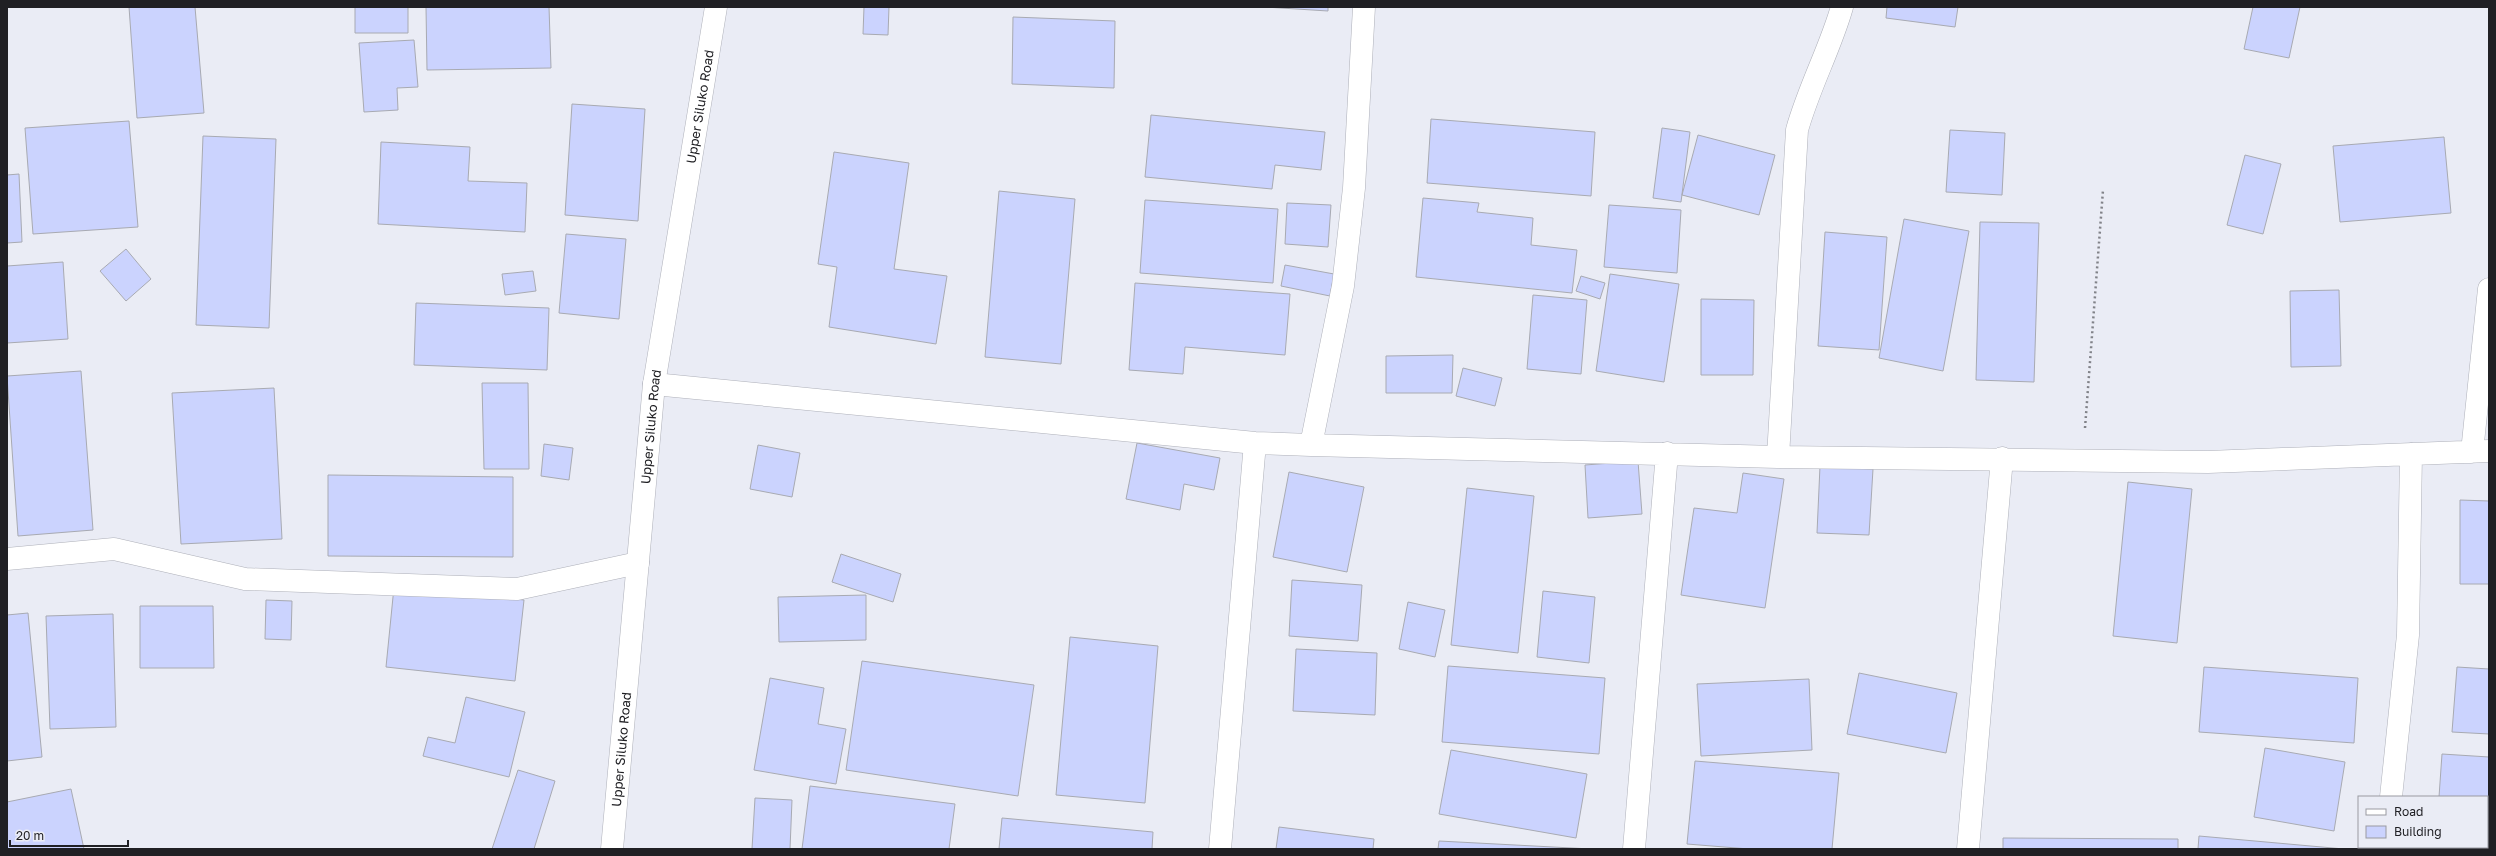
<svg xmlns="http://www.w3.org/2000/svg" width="2496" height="856" viewBox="0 0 2496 856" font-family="'Golos Text',sans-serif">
	<rect width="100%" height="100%" fill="#eaecf5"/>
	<path fill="#cbd3fe" stroke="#a8aab2" d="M 129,7 L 195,7 L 204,113 L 137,118 Z
		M 355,7 L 408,7 L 408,33 L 355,33 Z
		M 426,7 L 549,7 L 551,68 L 427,70 Z
		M 864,7 L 889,7 L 888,35 L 863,34 Z
		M 1265,7 L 1328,7 L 1328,11 Z
		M 1887,7 L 1958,7 L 1955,27 L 1886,18 Z
		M 2253,7 L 2300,7 L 2289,58 L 2244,49 Z
		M 1013,17 L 1115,21 L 1114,88 L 1012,84 Z
		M 414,40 L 418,87 L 397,88 L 398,110 L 364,112 L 359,43 Z
		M 572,104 L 645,109 L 638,221 L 565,215 Z
		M 1151,115 L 1325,132 L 1321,170 L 1275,165 L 1272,189 L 1145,177 Z
		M 1431,119 L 1595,132 L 1591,196 L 1427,183 Z
		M 129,121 L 138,227 L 33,234 L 25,128 Z
		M 1662,128 L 1690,132 L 1681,202 L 1653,198 Z
		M 1950,130 L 2005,133 L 2002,195 L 1946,192 Z
		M 1698,135 L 1775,155 L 1759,215 L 1682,195 Z
		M 203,136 L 276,139 L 269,328 L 196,325 Z
		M 2444,137 L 2451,213 L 2340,222 L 2333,146 Z
		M 381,142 L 470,147 L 468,181 L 527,183 L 525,232 L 378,224 Z
		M 834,152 L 909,163 L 894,269 L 947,276 L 936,344 L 829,327 L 837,267 L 818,264 Z
		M 2245,155 L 2281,164 L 2263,234 L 2227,225 Z
		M 19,174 L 22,242 L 7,243 L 7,175 Z
		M 999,191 L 1075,199 L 1061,364 L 985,357 Z
		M 1423,198 L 1479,203 L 1477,212 L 1533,218 L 1531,245 L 1577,250 L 1572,293 L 1416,277 Z
		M 1145,200 L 1278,209 L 1273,283 L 1140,273 Z
		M 1287,203 L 1331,205 L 1328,247 L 1285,244 Z
		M 1609,205 L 1681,210 L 1677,273 L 1604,267 Z
		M 1904,219 L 1969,231 L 1943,371 L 1879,358 Z
		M 1980,222 L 2039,223 L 2034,382 L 1976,380 Z
		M 1825,232 L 1887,237 L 1879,350 L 1818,346 Z
		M 566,234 L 626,239 L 619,319 L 559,313 Z
		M 126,249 L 151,279 L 126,301 L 100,271 Z
		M 63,262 L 68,339 L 7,343 L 7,266 Z
		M 1285,265 L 1334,274 L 1330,296 L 1281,286 Z
		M 533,271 L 536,291 L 505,295 L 502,274 Z
		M 1610,274 L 1679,284 L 1664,382 L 1596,371 Z
		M 1581,276 L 1605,283 L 1600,299 L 1576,291 Z
		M 1135,283 L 1290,294 L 1285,355 L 1185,347 L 1183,374 L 1129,370 Z
		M 2339,290 L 2341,366 L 2291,367 L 2290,291 Z
		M 1533,295 L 1587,300 L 1581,374 L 1527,369 Z
		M 1701,299 L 1754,300 L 1753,375 L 1701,375 Z
		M 416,303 L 549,308 L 547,370 L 414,365 Z
		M 1453,355 L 1452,393 L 1386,393 L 1386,356 Z
		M 1463,368 L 1502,378 L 1495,406 L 1456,396 Z
		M 81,371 L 93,530 L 18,536 L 7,376 Z
		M 482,383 L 528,383 L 529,469 L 484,469 Z
		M 274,388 L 282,539 L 181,544 L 172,393 Z
		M 1137,443 L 1220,458 L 1214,490 L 1184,484 L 1180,510 L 1126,499 Z
		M 544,444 L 573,448 L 569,480 L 541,476 Z
		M 758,445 L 800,453 L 792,497 L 750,489 Z
		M 1638,461 L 1642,514 L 1588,518 L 1585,465 Z
		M 1820,466 L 1873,469 L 1869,535 L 1817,533 Z
		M 1289,472 L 1364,487 L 1347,572 L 1273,557 Z
		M 1743,473 L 1784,479 L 1765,608 L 1681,595 L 1694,508 L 1737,513 Z
		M 328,475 L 513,477 L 513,557 L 328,556 Z
		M 2128,482 L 2192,489 L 2177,643 L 2113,636 Z
		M 1467,488 L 1534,496 L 1518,653 L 1451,645 Z
		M 2460,500 L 2489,501 L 2489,584 L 2460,584 Z
		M 841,554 L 901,574 L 893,602 L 832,582 Z
		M 1292,580 L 1362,585 L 1358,641 L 1289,636 Z
		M 394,587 L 524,600 L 515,681 L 386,667 Z
		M 1543,591 L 1595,597 L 1589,663 L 1537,657 Z
		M 866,595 L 866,640 L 779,642 L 778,597 Z
		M 266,600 L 292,601 L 291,640 L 265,639 Z
		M 1408,602 L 1445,610 L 1435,657 L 1399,649 Z
		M 140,606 L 213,606 L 214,668 L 140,668 Z
		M 28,613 L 42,757 L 7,761 L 7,615 Z
		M 113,614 L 116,727 L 50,729 L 46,616 Z
		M 1070,637 L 1158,646 L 1145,803 L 1056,795 Z
		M 1296,649 L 1377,653 L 1375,715 L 1293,711 Z
		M 862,661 L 1034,685 L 1018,796 L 846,770 Z
		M 1448,666 L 1605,678 L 1599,754 L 1442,742 Z
		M 2204,667 L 2358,678 L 2354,743 L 2199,732 Z
		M 2457,667 L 2489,669 L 2489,734 L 2452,732 Z
		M 1859,673 L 1957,693 L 1946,753 L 1847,734 Z
		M 770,678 L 824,688 L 818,724 L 846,729 L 836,784 L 754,770 Z
		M 1809,679 L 1812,750 L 1701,756 L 1697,684 Z
		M 466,697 L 525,712 L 509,777 L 423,756 L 428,737 L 455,743 Z
		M 2265,748 L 2345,762 L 2334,831 L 2254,817 Z
		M 1451,750 L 1587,774 L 1576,838 L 1439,814 Z
		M 2442,754 L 2489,757 L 2489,825 L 2487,825 L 2487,797 L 2439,797 Z
		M 1695,761 L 1839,773 L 1832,849 L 1749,849 L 1687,844 Z
		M 518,770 L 555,781 L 534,849 L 492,849 Z
		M 810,786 L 955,804 L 949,849 L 802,849 Z
		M 71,789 L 84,849 L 7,849 L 7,802 Z
		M 755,798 L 792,800 L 790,849 L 752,849 Z
		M 1002,818 L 1153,832 L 1152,849 L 999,849 Z
		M 1279,827 L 1374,839 L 1373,849 L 1276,849 Z
		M 2199,836 L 2344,849 L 2198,849 Z
		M 2003,838 L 2178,839 L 2178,849 L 2003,849 Z
		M 1439,841 L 1591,849 L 1438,849 Z
		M 2487,845 L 2489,849 L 2445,849 L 2445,847 L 2487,847 Z"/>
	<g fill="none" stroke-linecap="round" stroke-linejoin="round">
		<g stroke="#aeb0b9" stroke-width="23">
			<path id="minor" d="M 654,384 L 1255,443 L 1311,445 L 1778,457 L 2208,462 L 2489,451
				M 1311,445 L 1343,286 L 1354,188 L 1364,7
				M 2472,452 L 2489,289
				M 1778,457 L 1797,130 C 1809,87 1830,49 1842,7
				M 7,559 L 114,549 L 245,579 L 517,589 L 638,563
				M 2391,797 L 2408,635 L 2411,454
				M 1220,849 L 1255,443
				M 1634,849 L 1667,453
				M 1968,849 L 2002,458
				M 2386,849 L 2386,847"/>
		</g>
		<g stroke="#aeb0b9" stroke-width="23">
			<g id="primary">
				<path id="s1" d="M 612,849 L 654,384 L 716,7"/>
			</g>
		</g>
		<path stroke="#818288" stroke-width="2.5" stroke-dasharray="2 3" stroke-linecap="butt" d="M 2085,428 L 2103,190"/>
		<use href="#minor" stroke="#fff" stroke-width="22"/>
		<use href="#primary" stroke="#fff" stroke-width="22"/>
	</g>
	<g text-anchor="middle" stroke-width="3.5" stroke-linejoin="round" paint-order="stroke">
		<g font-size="13" fill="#202024" stroke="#eaecf5">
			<text dy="5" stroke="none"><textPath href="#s1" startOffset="748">Upper Siluko Road</textPath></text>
			<text dy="5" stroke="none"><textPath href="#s1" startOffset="424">Upper Siluko Road</textPath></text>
			<text dy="5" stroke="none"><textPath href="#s1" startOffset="100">Upper Siluko Road</textPath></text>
		</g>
	</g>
	<rect width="2496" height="856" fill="none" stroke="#202024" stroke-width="16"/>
	<rect x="2358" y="796" width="130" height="52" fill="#eaecf5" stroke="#999aa1"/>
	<rect x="2366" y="809" width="20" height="6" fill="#ffffff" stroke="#999aa1"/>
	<text x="2394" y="816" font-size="12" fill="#202024">Road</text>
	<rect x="2366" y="826" width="20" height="12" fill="#cbd3fe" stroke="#999aa1"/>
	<text x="2394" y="836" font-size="12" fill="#202024">Building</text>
	<path d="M10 840v6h118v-6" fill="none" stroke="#202024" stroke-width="2"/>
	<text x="16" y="840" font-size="12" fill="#202024" stroke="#eaecf5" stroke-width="3" paint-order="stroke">20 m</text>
</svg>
